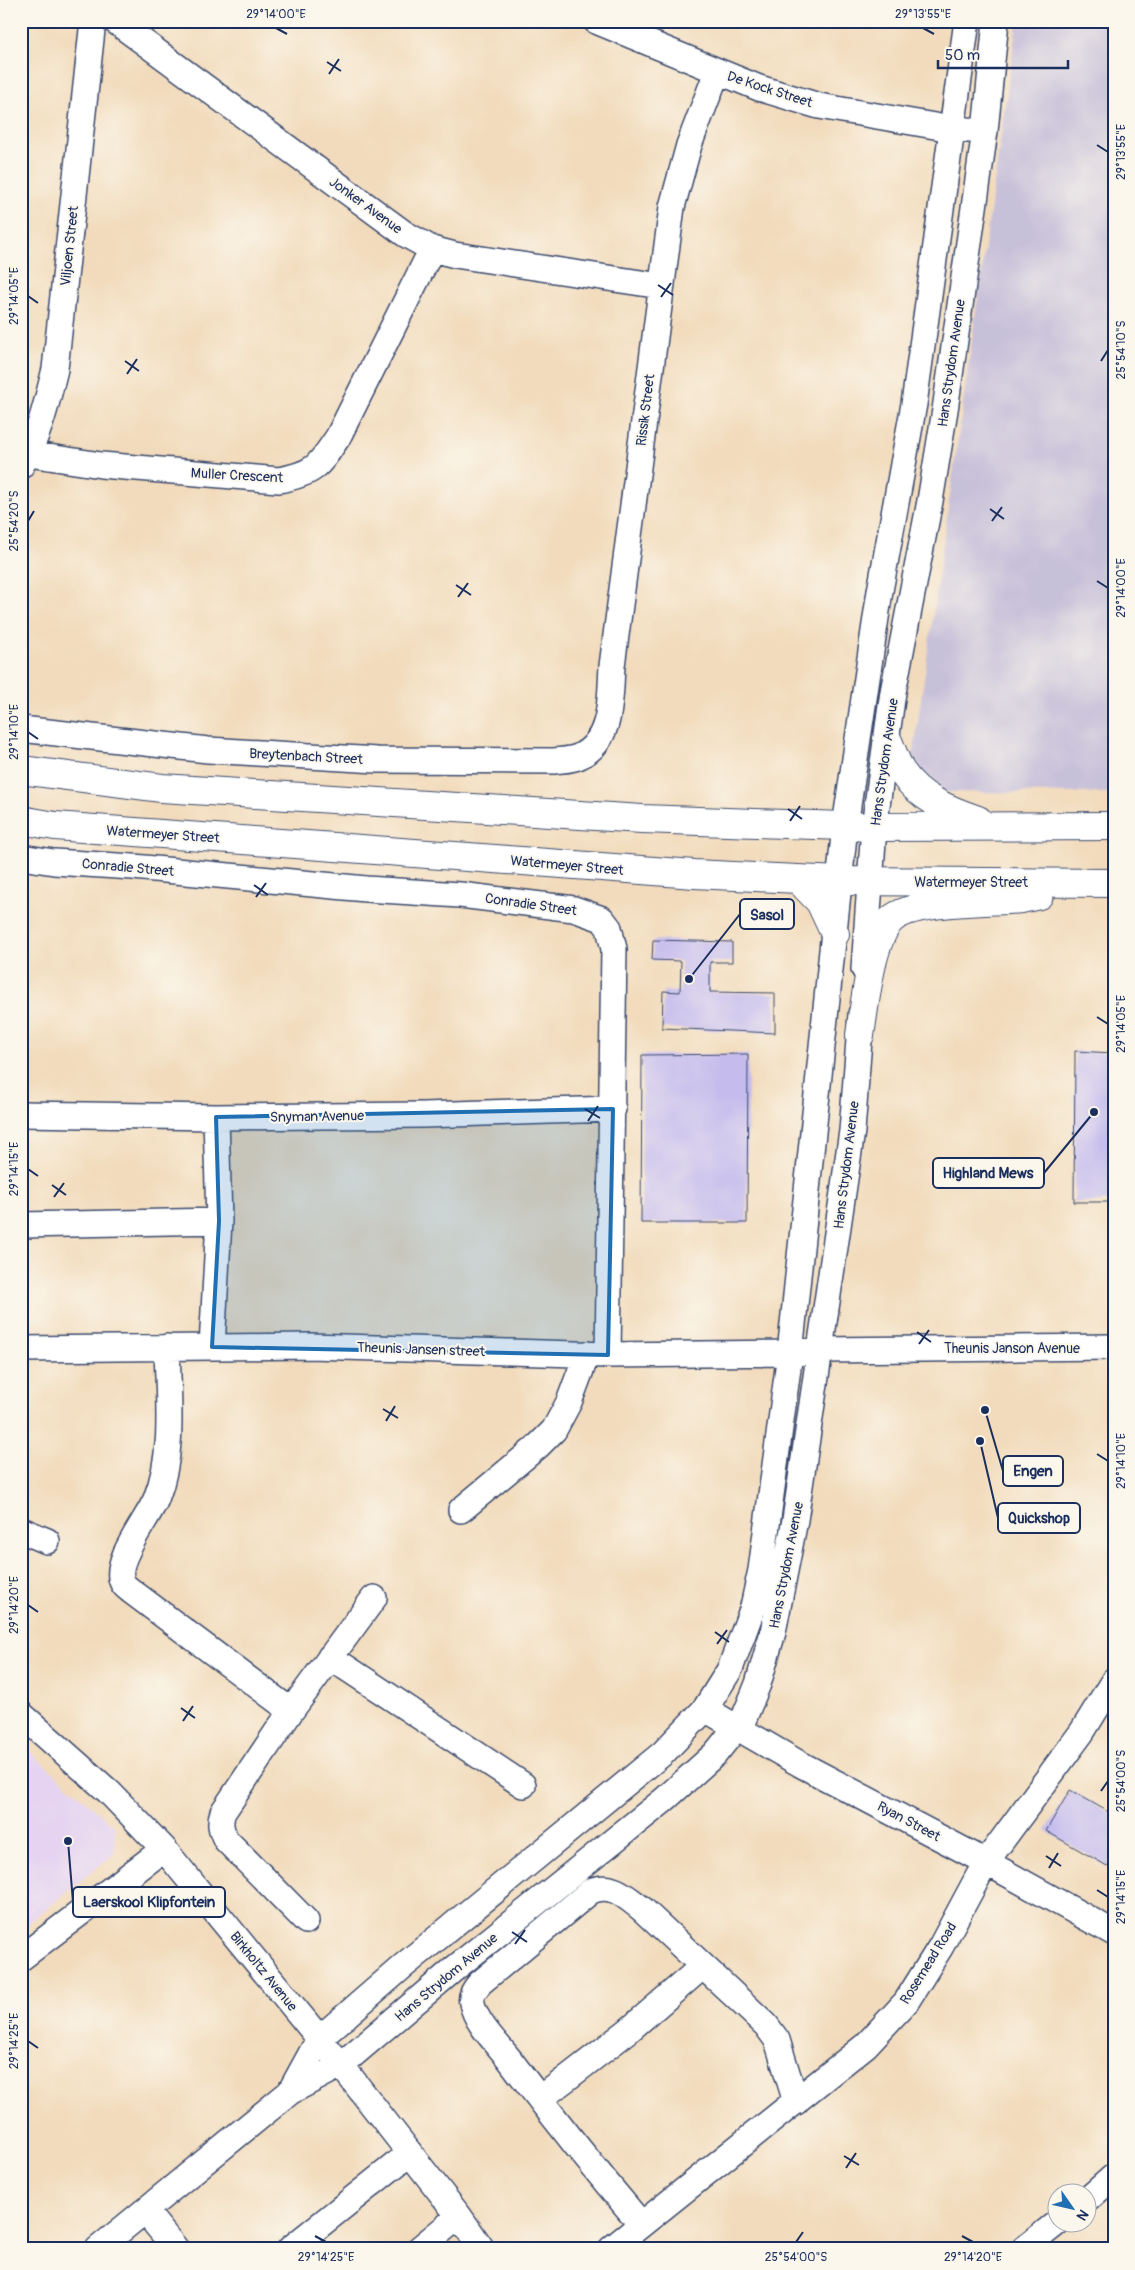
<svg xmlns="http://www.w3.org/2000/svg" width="1135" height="2270" viewBox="0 0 1135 2270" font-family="Pangolin,sans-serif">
	<rect width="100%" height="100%" fill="#fbf7ec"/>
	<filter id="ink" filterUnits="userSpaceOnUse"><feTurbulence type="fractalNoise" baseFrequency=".02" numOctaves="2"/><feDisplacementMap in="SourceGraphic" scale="10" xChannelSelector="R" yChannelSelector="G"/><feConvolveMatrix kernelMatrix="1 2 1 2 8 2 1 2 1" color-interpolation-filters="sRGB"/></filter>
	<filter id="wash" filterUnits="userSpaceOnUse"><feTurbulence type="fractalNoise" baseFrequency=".0096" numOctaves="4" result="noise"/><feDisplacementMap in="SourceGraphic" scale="20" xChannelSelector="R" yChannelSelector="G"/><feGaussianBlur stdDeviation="1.12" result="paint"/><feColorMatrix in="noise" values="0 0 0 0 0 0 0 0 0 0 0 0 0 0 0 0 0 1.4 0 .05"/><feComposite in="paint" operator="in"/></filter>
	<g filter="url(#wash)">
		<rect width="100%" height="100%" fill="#f2dbbc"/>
		<path fill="#e5d3f1" d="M 21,1744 L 115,1827 L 114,1854 L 21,1929 Z"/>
		<path fill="#c7c0d9" d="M 1017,21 L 1114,21 L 1114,793 L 908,792 Z"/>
		<g id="blocks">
			<path fill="#c5bbed" d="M 653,940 L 732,942 L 732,962 L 710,962 L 710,992 L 775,993 L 775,1033 L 662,1028 L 663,991 L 680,992 L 681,961 L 652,960 Z
				M 1075,1051 L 1114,1053 L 1114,1202 L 1074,1202 Z
				M 748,1054 L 747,1223 L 641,1223 L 642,1055 Z
				M 1070,1790 L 1114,1815 L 1114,1870 L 1046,1831 Z"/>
		</g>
	</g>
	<g filter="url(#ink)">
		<use href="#blocks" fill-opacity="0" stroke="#3b496c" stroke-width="1"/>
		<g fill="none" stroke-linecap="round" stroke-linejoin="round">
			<g stroke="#3b496c" stroke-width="28">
				<path id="minor" d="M 115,21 L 405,234 L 432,249 L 455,255 L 661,286
					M 596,21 L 759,88 L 819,106 L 952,129 L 968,130
					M 29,454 L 101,465 L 279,480 C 315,473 318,467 338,437 L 432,249
					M 21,466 C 39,437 47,402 55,369 L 93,21
					M 21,729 L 208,750 L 377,760 L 554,761 C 562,760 573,760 580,756 C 613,740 610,697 612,666 L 672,207 L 689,145 L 717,72
					M 21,857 L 54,862 L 133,867 L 366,889 L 460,895 L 574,909 L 602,919 L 609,928 L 614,949 L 608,1355
					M 864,969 L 874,827 L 893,692 L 930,501 L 945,410 L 985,131 L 996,21
					M 21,1114 L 216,1117 L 423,1115 L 613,1109
					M 21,1225 L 219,1221
					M 167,1347 C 168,1398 175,1451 156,1499 C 148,1519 111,1563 123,1583 C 124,1586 129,1589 131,1591 L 291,1711 L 223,1812 C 219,1823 221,1830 226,1840 L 306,1921
					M 212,1347 L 219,1221 L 216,1117
					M 21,1349 L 310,1346 L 608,1355 L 790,1353 L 821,1350 L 1114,1347
					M 461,1510 L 538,1446 L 554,1430 L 569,1402 L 587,1354
					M 21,1530 L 47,1541
					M 330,1657 L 523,1785
					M 705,1709 L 800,1764 L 986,1862 L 1114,1933
					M 291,1711 L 374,1598
					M 21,1714 L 109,1792 L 164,1849 L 341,2065 L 459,2216 L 482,2249
					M 21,1958 L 164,1849
					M 290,2092 L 319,2039 L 402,1967 L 663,1753 L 705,1709 L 730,1669 L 753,1607 L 761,1570 L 790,1353 L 845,826 L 880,591 L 914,404 L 967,21
					M 540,2099 L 628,2031 L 703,1966
					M 1088,2199 L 1114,2176
					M 145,2211 L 176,2249
					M 641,2224 C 596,2171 552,2116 510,2060 C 498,2044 476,2024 472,2003 C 470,1995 475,1989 480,1983 L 591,1891 C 612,1882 626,1897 642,1909 L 766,2025 L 777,2040 L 796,2102
					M 98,2249 L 290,2092 L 341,2065 L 454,1969 L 664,1800 L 715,1754 L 744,1718 L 758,1684 L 773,1632 L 795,1520 L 852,1131 L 861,1014
					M 290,2249 L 410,2153
					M 419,2249 L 459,2216
					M 611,2249 L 866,2045 L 906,2002 L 941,1946 L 986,1862 L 1082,1732 L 1114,1680
					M 1024,2249 L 1058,2222"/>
			</g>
			<g stroke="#3b496c" stroke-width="30">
				<path id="major" d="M 887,739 C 892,749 895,761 901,771 C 919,798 948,810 978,820
					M 21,770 L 162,788 L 642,819 L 874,827 L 1114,826
					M 21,820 L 55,826 L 694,874 L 840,881 L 1114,883
					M 798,879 L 820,902 L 835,934
					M 860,1035 C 865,1005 870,946 889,922 C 907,899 992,902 1021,899 L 1039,895"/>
			</g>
			<use href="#minor" stroke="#fff" stroke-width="25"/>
			<use href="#major" stroke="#fff" stroke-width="28"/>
		</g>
	</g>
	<path fill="#1f6fb2" fill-opacity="0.2" stroke="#1f6fb2" stroke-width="4" stroke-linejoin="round" d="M 613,1109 L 608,1355 L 212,1347 L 219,1221 L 216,1117 Z"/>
	<path fill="none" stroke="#1b2f5e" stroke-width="2" d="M 276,28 L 287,34M 923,28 L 934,34M 327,62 L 341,71M 329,74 L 339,59M 1097,145 L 1108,152M 658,285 L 673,295M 28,296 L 38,303M 661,297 L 671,283M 125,361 L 139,371M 1101,361 L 1108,350M 127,374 L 137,359M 990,509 L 1004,519M 28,521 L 34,511M 992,521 L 1002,507M 1097,581 L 1108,588M 456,585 L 471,595M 458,597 L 468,583M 28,732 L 38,739M 788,809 L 802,819M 790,821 L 800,806M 254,885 L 268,895M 256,897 L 266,883M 1097,1017 L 1108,1024M 585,1109 L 600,1118M 588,1121 L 598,1106M 28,1169 L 38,1176M 52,1185 L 66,1195M 54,1197 L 64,1183M 917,1332 L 931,1342M 919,1344 L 929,1330M 383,1409 L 398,1418M 386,1421 L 395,1406M 1097,1454 L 1108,1461M 28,1605 L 38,1612M 715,1632 L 729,1642M 717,1644 L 727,1630M 181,1708 L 195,1718M 183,1721 L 193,1706M 1101,1791 L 1108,1781M 1046,1856 L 1061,1866M 1049,1868 L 1058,1853M 1097,1890 L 1108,1897M 512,1932 L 527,1942M 515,1944 L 525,1930M 28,2041 L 38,2048M 844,2156 L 859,2165M 846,2168 L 856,2153M 315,2236 L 326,2242M 962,2236 L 973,2242M 796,2242 L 803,2232"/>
	<g text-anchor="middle" stroke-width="4" stroke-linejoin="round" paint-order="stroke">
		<g font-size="14" fill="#1b2f5e" stroke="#fbf7ec">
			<text transform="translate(770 89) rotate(18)" y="5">De Kock Street</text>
			<text transform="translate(366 205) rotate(36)" y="5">Jonker Avenue</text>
			<text transform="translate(69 246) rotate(-84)" y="5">Viljoen Street</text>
			<text transform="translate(951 363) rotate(-82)" y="5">Hans Strydom Avenue</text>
			<text transform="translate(645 410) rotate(-83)" y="5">Rissik Street</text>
			<text transform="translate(237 475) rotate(3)" y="5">Muller Crescent</text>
			<text transform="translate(306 756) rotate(3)" y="5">Breytenbach Street</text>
			<text transform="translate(884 762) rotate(-82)" y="5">Hans Strydom Avenue</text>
			<text transform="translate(163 834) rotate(4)" y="5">Watermeyer Street</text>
			<text transform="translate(567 865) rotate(5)" y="5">Watermeyer Street</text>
			<text transform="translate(128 867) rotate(5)" y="5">Conradie Street</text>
			<text x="971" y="887">Watermeyer Street</text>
			<text transform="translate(531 904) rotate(8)" y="5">Conradie Street</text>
			<text transform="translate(317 1116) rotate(-1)" y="5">Snyman Avenue</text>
			<text transform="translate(846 1165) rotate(-83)" y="5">Hans Strydom Avenue</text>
			<text x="1012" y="1353">Theunis Janson Avenue</text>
			<text transform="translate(421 1349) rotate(2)" y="5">Theunis Jansen street</text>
			<text transform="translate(786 1565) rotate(-79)" y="5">Hans Strydom Avenue</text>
			<text transform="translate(909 1821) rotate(28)" y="5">Ryan Street</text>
			<text transform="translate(928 1963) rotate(-58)" y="5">Rosemead Road</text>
			<text transform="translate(264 1971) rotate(51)" y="5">Birkholtz Avenue</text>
			<text transform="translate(446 1977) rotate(-40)" y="5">Hans Strydom Avenue</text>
		</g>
	</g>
	<path fill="none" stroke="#1b2f5e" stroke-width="2" d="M689 979L740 914M1094 1112L1044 1173M985 1410L1003 1471M980 1441L998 1518M68 1841L73 1902"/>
	<g fill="#1b2f5e" stroke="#fbf7ec" stroke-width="2">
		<circle cx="689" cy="979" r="5"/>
		<circle cx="1094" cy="1112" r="5"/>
		<circle cx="985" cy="1410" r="5"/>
		<circle cx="980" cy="1441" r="5"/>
		<circle cx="68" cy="1841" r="5"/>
	</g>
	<g fill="#fbf7ec" stroke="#1b2f5e" stroke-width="2">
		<rect x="740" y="899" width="54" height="30" rx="5"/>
		<rect x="933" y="1158" width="111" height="30" rx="5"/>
		<rect x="1003" y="1456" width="60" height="30" rx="5"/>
		<rect x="998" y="1503" width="82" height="30" rx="5"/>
		<rect x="73" y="1887" width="152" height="30" rx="5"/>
	</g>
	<g font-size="15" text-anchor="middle" font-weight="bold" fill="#1b2f5e">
		<text x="767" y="920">Sasol</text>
		<text x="988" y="1178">Highland Mews</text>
		<text x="1033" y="1476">Engen</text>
		<text x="1039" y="1523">Quickshop</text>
		<text x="149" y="1907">Laerskool Klipfontein</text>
	</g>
	<rect width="1135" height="2270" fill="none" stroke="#fbf7ec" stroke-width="55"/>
	<g transform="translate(1072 2208) rotate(124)"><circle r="24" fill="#fbf7ec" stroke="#a1a7b3"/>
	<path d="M0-4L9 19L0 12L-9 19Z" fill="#1f6fb2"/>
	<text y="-8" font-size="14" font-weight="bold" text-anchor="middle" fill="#1b2f5e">N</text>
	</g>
	<path d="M938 60v8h130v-8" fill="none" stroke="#1b2f5e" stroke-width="2.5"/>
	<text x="945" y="60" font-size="15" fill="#1b2f5e" stroke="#fbf7ec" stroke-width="4" paint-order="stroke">50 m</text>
	<rect x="28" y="28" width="1080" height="2214" fill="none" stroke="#1b2f5e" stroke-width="2"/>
	<g font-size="12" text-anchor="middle" fill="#1b2f5e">
		<text x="276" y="18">29°14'00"E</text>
		<text x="923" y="18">29°13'55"E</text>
		<text transform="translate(1121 152) rotate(-90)" y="4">29°13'55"E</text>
		<text transform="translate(14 296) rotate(-90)" y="4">29°14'05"E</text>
		<text transform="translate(1121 350) rotate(-90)" y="4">25°54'10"S</text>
		<text transform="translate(14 521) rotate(-90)" y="4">25°54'20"S</text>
		<text transform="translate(1121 588) rotate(-90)" y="4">29°14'00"E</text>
		<text transform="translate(14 732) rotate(-90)" y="4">29°14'10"E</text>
		<text transform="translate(1121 1024) rotate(-90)" y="4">29°14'05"E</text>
		<text transform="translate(14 1169) rotate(-90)" y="4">29°14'15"E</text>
		<text transform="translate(1121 1461) rotate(-90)" y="4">29°14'10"E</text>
		<text transform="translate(14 1605) rotate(-90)" y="4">29°14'20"E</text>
		<text transform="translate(1121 1781) rotate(-90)" y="4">25°54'00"S</text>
		<text transform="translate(1121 1897) rotate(-90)" y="4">29°14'15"E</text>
		<text transform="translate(14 2041) rotate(-90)" y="4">29°14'25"E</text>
		<text x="326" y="2261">29°14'25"E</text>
		<text x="796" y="2261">25°54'00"S</text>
		<text x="973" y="2261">29°14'20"E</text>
	</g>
</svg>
